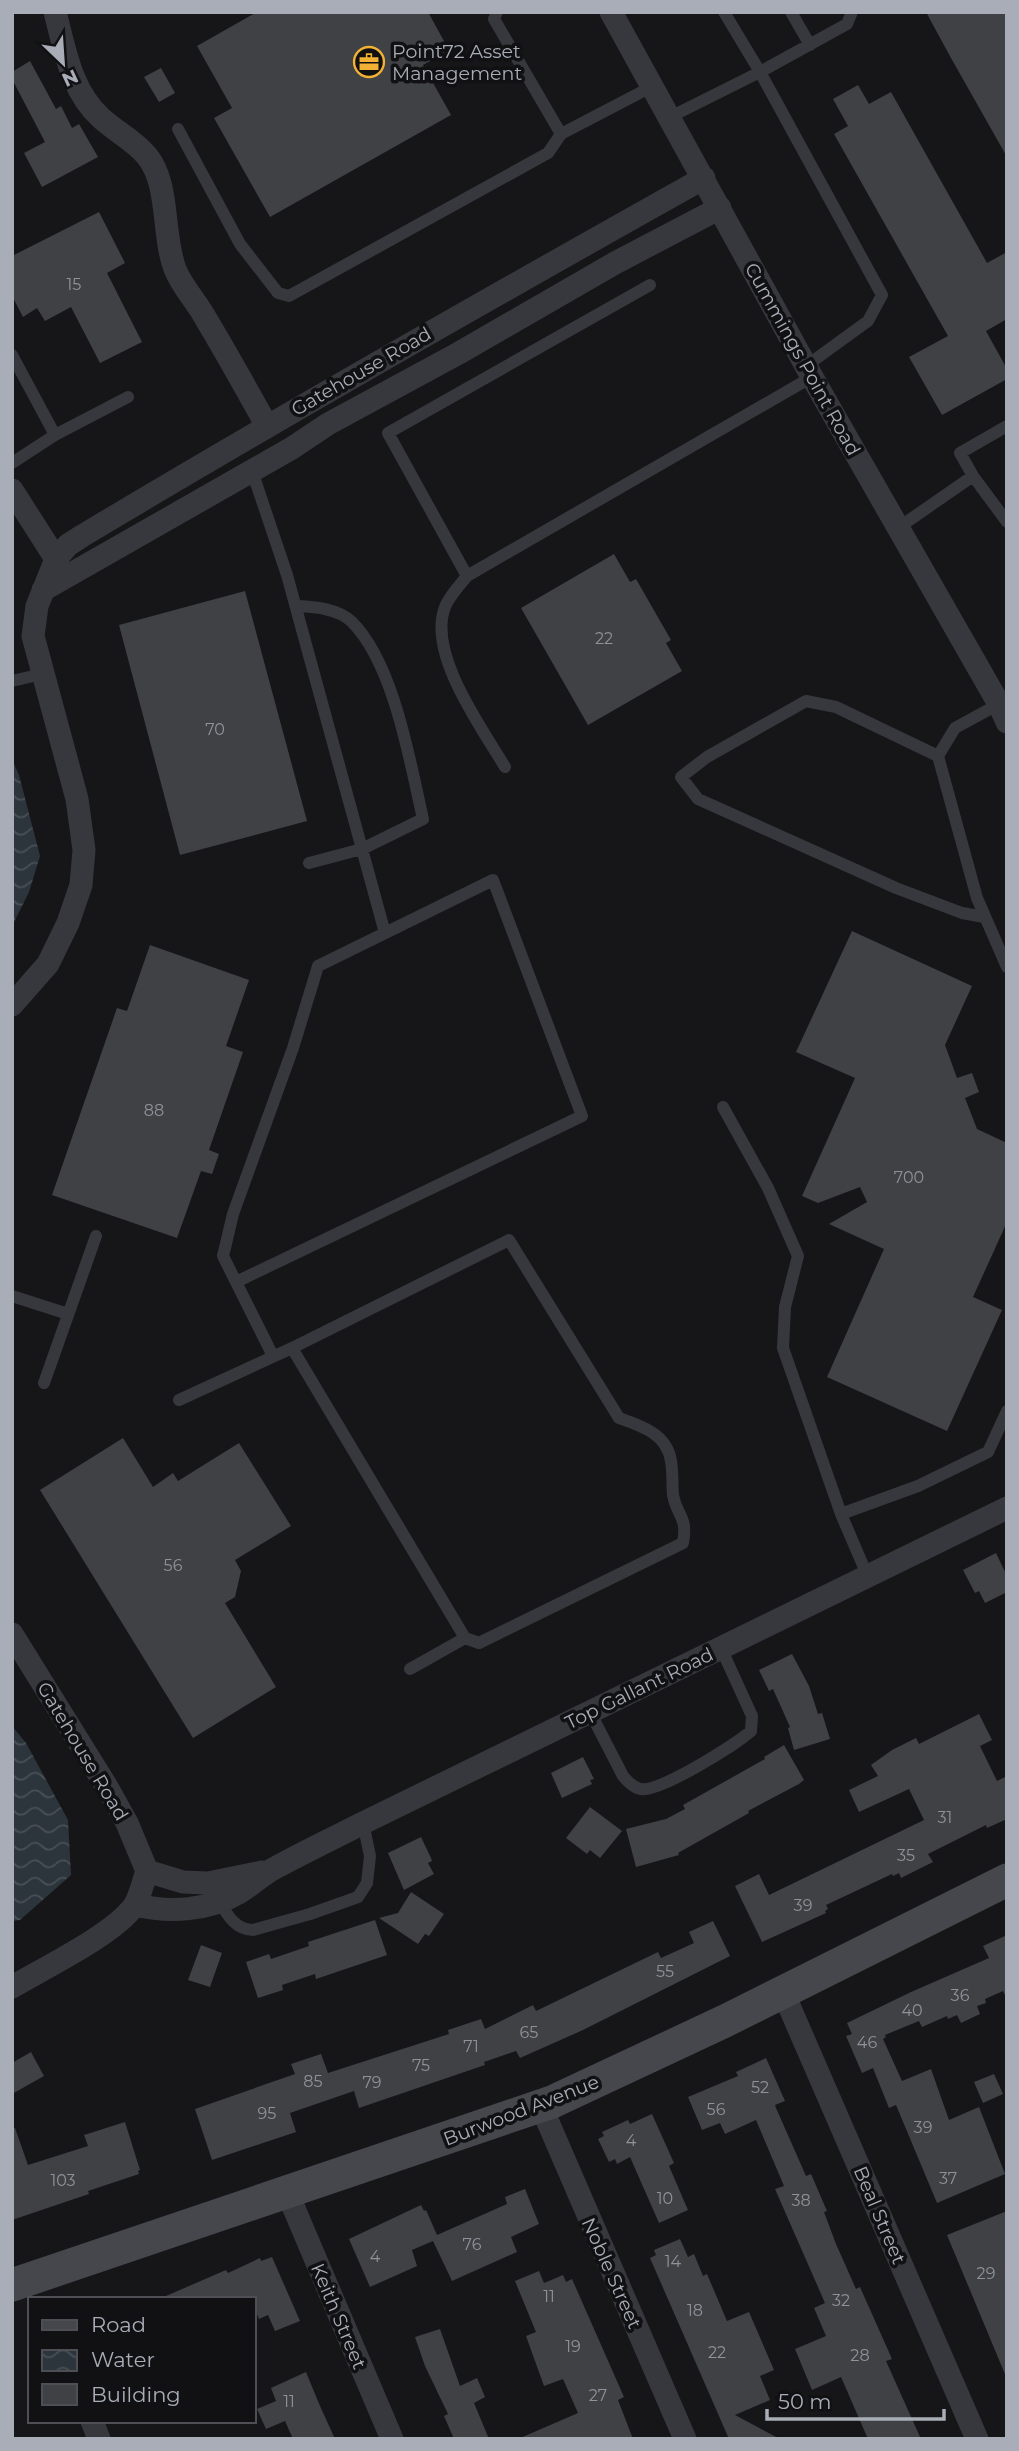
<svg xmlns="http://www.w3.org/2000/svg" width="1019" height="2451" viewBox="0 0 1019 2451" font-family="Montserrat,sans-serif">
	<defs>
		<pattern id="water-waves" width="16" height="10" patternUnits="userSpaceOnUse" patternTransform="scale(1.75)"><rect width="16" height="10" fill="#2c353c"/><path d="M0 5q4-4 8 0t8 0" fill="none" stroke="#485056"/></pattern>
	</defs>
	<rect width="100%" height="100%" fill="#161618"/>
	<path fill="url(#water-waves)" d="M 12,759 L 19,775 L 40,856 L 29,892 L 12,926 Z
		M 12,1726 L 26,1743 L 68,1820 L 71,1875 L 20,1920 L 12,1921 Z"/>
	<path fill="#404145" d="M 257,12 L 428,12 L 449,50 L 423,65 L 451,115 L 270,217 L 214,118 L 232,108 L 197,46 Z
		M 926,12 L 1007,12 L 1007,157 L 951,58 Z
		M 30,61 L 56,109 L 61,106 L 72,128 L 79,124 L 98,157 L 42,187 L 24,153 L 45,142 L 12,79 L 12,72 Z
		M 161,68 L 175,93 L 159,102 L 144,77 Z
		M 858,85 L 869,104 L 891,92 L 987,263 L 1007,252 L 1007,319 L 986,331 L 1007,369 L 1007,379 L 942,415 L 909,357 L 948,336 L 834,134 L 848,126 L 833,99 Z
		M 99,212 L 125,263 L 107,273 L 142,342 L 100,363 L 71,307 L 45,321 L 37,308 L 23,317 L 12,296 L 12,256 Z
		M 614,554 L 630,582 L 636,579 L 671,640 L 666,643 L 682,671 L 588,725 L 521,608 Z
		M 245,591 L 307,821 L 180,855 L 119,625 Z
		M 852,931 L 972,986 L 945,1045 L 957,1078 L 972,1073 L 979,1092 L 965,1098 L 977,1129 L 1007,1143 L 1007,1222 L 973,1297 L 1002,1310 L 947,1431 L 827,1377 L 884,1249 L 829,1224 L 867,1202 L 860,1187 L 818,1203 L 802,1196 L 855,1078 L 796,1052 Z
		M 150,945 L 249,980 L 226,1046 L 243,1052 L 209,1150 L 219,1154 L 212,1174 L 201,1171 L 177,1238 L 52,1195 L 117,1008 L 127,1011 Z
		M 123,1438 L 153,1487 L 173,1473 L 178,1481 L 239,1443 L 291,1526 L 235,1560 L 241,1571 L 235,1597 L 225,1603 L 276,1687 L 193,1738 L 40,1490 Z
		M 996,1553 L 1007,1576 L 1007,1592 L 985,1603 L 979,1591 L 975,1593 L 963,1570 Z
		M 792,1654 L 809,1686 L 818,1714 L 822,1713 L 830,1739 L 794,1750 L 788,1728 L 790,1727 L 773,1689 L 769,1691 L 759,1670 Z
		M 979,1714 L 992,1740 L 980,1746 L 997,1781 L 1007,1776 L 1007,1819 L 987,1828 L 986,1825 L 928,1854 L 933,1862 L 901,1878 L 899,1873 L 893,1876 L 892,1874 L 826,1905 L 828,1909 L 825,1911 L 826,1913 L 762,1942 L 735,1886 L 759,1874 L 769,1895 L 924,1820 L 909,1789 L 859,1812 L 849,1790 L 878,1776 L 871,1765 L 892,1750 L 916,1738 L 919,1744 Z
		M 784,1745 L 804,1780 L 799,1784 L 748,1811 L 749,1813 L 678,1853 L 679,1855 L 636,1867 L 626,1829 L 666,1819 L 685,1809 L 683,1805 L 765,1759 L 764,1757 Z
		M 583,1757 L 594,1779 L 590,1780 L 592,1784 L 562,1798 L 551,1773 Z
		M 590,1807 L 622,1831 L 600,1858 L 590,1850 L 587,1854 L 566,1838 Z
		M 421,1837 L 431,1858 L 432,1861 L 428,1863 L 434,1874 L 404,1890 L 388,1853 Z
		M 411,1892 L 444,1914 L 429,1936 L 425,1934 L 418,1944 L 379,1918 L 398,1913 Z
		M 375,1920 L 387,1955 L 316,1979 L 315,1974 L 282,1985 L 283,1990 L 258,1998 L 246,1962 L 269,1954 L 271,1959 L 309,1946 L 308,1942 Z
		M 713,1921 L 730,1956 L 583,2030 L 520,2058 L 516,2051 L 484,2062 L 485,2065 L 359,2108 L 354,2091 L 290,2113 L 296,2132 L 212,2160 L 195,2109 L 295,2074 L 291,2064 L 321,2054 L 328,2073 L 449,2034 L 448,2030 L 481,2019 L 485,2029 L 533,2005 L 536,2011 L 658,1952 L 661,1958 L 694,1943 L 689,1932 Z
		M 1007,1935 L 1007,1999 L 1003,1991 L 985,1999 L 986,2003 L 977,2006 L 980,2014 L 961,2023 L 957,2015 L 948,2019 L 947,2016 L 922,2027 L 919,2021 L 885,2035 L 886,2037 L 883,2039 L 902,2081 L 931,2069 L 949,2120 L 979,2107 L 1005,2174 L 937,2203 L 896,2105 L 889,2108 L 873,2068 L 862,2073 L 846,2036 L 852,2034 L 847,2023 L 911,1992 L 989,1958 L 983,1946 Z
		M 201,1945 L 222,1953 L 210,1987 L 188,1980 Z
		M 31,2052 L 44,2076 L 12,2094 L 12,2063 Z
		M 766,2058 L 785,2101 L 775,2105 L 776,2108 L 806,2176 L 811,2174 L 827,2211 L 824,2212 L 836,2244 L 856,2289 L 860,2287 L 892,2359 L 886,2361 L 921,2439 L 868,2439 L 841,2377 L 812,2390 L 795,2349 L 826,2336 L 814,2308 L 825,2303 L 775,2189 L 784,2186 L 756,2120 L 725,2134 L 720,2123 L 702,2130 L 688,2097 L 738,2076 L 736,2072 Z
		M 994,2074 L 1003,2094 L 983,2103 L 974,2082 Z
		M 652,2114 L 674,2163 L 669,2166 L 688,2210 L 659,2223 L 630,2157 L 617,2164 L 615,2159 L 609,2162 L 598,2139 L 604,2136 L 602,2132 L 628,2120 L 630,2124 Z
		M 125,2122 L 140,2170 L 138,2171 L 139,2174 L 88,2191 L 89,2194 L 12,2220 L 12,2128 L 15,2128 L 28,2165 L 88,2146 L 84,2135 Z
		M 525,2189 L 539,2224 L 511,2237 L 517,2252 L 452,2281 L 433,2241 L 412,2250 L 417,2266 L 370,2287 L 349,2239 L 421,2205 L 424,2211 L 426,2210 L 437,2235 L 507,2204 L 505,2197 Z
		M 1007,2211 L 1007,2379 L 947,2235 Z
		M 680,2239 L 688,2257 L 694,2254 L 703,2276 L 707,2274 L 727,2321 L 749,2312 L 774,2370 L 760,2376 L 770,2400 L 735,2415 L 780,2439 L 729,2439 L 650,2258 L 656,2255 L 654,2250 Z
		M 272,2257 L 300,2321 L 275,2331 L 268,2315 L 259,2319 L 254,2307 L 254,2299 L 159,2299 L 226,2270 L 228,2273 L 260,2258 L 261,2261 Z
		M 539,2271 L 544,2283 L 563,2275 L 566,2282 L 572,2279 L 624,2397 L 618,2400 L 633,2439 L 518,2439 L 578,2413 L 563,2379 L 544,2386 L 526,2336 L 536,2332 L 515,2281 Z
		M 440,2329 L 460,2386 L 477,2378 L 485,2397 L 474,2403 L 489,2439 L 454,2439 L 444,2416 L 448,2414 L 425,2366 L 415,2337 Z
		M 306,2372 L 320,2406 L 335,2439 L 293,2439 L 285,2421 L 266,2429 L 257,2409 L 276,2401 L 271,2388 Z"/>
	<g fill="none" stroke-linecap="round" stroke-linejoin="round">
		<path stroke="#37383d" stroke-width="12" d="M 497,12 L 494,19 L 561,134
			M 724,12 L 760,72 L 882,295 L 868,321 L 806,366
			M 791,12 L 810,45
			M 670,117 L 760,72 L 847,24 L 852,12
			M 178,129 L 240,244 L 278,293 L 289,296 L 548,153 L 561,134 L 653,86
			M 650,285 L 388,433 L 467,576 L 812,377
			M 12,355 L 55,435
			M 1007,426 L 960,453 L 973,476 L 1007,522
			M 12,463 L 55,435 L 128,397
			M 252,471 L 287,575 L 385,933
			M 898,528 L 973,476
			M 467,576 C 460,585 449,596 445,607 C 427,654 482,728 505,767
			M 296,606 C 314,607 338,608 352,622 C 394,664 410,762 423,819 L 362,849 L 309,863
			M 12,681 L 42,674
			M 999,704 L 955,728 L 938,756 L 977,898 L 1007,967
			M 938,756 L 836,707 L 806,701 L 707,757 L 681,777 L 698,799 L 896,888 L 962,913 L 984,917
			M 723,1107 L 768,1188 L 798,1256 L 785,1307 L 783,1348 L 841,1514 L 868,1577
			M 236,1282 L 582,1116 L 493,880 L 318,966 L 293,1048 L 233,1214 L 223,1256 L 273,1356
			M 12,1296 L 68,1314
			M 44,1383 L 96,1236
			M 179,1400 L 292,1348
			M 841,1514 L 918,1486 L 988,1452 L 1007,1411
			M 410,1669 L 465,1638 L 479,1643 L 683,1543 C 688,1516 677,1517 673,1495 C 672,1484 673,1473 671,1461 C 667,1434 642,1426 619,1418 L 509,1240 L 292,1348 L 465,1638
			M 590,1712 L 623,1776 C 627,1781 633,1787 640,1789 C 659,1793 735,1745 751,1731 L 752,1716 L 721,1648
			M 220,1902 C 227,1915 236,1930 253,1930 L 310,1914 L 358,1897 L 367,1883 L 370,1856 L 363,1823"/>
		<path stroke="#37383d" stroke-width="23" d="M 55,12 C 65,50 71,91 101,118 C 115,131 135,141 147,156 C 170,184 162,235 175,269 C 182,287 197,302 206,319 C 227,354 247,390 267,426
			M 611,12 L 812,377 L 999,704 L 1007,722
			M 12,490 L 56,559
			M 43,590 L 292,448 L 328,424 L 459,353 L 615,263 L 720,208
			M 12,1005 L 48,964 L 68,923 L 81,885 L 84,850 L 77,799 L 33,636 L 37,606 L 56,559 L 68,545 L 82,536 C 287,413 495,295 704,178
			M 12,1634 L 107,1787 L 127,1823 L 147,1871
			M 147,1871 L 183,1882 L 208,1883 L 262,1872
			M 135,1905 C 170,1913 208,1911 240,1892 C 252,1885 263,1874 275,1868 C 304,1852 334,1838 363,1823 L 1007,1508
			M 12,1987 C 44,1968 113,1935 134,1906 C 140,1897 143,1882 147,1871
			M 783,1992 L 977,2439
			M 541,2106 L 685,2439
			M 287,2192 L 392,2439
			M 92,2421 L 99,2439"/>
		<path stroke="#45474d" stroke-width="33" d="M 12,2285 L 552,2102 L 725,2021 L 1007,1880"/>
	</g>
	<defs>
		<g id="office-ring" transform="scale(1.575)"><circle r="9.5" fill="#111113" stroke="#f2b134" stroke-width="1.5"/><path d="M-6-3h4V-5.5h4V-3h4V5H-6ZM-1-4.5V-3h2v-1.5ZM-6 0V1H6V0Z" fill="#f2b134"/></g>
	</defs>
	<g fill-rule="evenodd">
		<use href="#office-ring" x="369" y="62"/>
	</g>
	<g text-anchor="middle" stroke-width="7" stroke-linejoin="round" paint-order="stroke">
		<g font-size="16" fill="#8e929b">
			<text x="74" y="290">15</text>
			<text x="604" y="644">22</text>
			<text x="215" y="735">70</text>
			<text x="154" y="1116">88</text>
			<text x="909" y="1183">700</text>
			<text x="173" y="1571">56</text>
			<text x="945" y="1823">31</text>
			<text x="906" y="1861">35</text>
			<text x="803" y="1911">39</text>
			<text x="665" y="1977">55</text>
			<text x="960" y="2001">36</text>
			<text x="912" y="2016">40</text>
			<text x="529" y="2038">65</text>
			<text x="867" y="2048">46</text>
			<text x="471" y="2052">71</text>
			<text x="421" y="2071">75</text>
			<text x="313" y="2087">85</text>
			<text x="372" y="2088">79</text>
			<text x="760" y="2093">52</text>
			<text x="716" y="2115">56</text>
			<text x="267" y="2119">95</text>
			<text x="923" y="2133">39</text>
			<text x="631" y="2146">4</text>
			<text x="948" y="2184">37</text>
			<text x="63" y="2186">103</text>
			<text x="665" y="2204">10</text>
			<text x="801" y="2206">38</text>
			<text x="472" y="2250">76</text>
			<text x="375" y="2262">4</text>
			<text x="673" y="2267">14</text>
			<text x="986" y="2279">29</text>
			<text x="549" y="2302">11</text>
			<text x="841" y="2306">32</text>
			<text x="695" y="2316">18</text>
			<text x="573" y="2352">19</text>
			<text x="717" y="2358">22</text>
			<text x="860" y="2361">28</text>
			<text x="598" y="2401">27</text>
			<text x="289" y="2407">11</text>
		</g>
		<g font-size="19" fill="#a8adb8" stroke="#111113" text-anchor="start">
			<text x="392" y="58">Point72 Asset<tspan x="392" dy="22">Management</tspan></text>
		</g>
		<g font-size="19" fill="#a8adb8" stroke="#111113">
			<text transform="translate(803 359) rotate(61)" y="7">Cummings Point Road</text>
			<text transform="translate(361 371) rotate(-30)" y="7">Gatehouse Road</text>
			<text transform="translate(639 1688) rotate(-26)" y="7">Top Gallant Road</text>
			<text transform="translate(83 1751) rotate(59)" y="7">Gatehouse Road</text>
			<text transform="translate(521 2110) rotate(-21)" y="7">Burwood Avenue</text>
			<text transform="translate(880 2215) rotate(67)" y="7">Beal Street</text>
			<text transform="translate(612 2273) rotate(66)" y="7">Noble Street</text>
			<text transform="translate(339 2316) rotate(67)" y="7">Keith Street</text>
		</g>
	</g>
	<rect width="1019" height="2451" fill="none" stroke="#a8adb8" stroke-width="28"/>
	<rect x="28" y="2297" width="228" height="126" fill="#111113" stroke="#4d4f55" stroke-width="2"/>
	<rect x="42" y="2320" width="35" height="10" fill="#45474d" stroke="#4d4f55" stroke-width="2"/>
	<text x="91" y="2332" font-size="21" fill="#a8adb8">Road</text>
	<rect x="42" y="2350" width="35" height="21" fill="url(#water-waves)" stroke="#4d4f55" stroke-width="2"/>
	<text x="91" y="2367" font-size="21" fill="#a8adb8">Water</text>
	<rect x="42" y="2384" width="35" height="21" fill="#404145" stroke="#4d4f55" stroke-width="2"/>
	<text x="91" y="2402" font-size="21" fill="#a8adb8">Building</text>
	<g transform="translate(63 63) rotate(155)" stroke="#111113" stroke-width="5" paint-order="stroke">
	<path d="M0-5L12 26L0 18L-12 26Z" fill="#a8adb8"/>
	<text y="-10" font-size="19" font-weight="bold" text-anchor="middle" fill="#a8adb8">N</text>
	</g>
	<path d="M767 2409v10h177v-10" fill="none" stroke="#a8adb8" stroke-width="3.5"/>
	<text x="778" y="2409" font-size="21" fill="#a8adb8" stroke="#111113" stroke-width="5" paint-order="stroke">50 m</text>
</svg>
